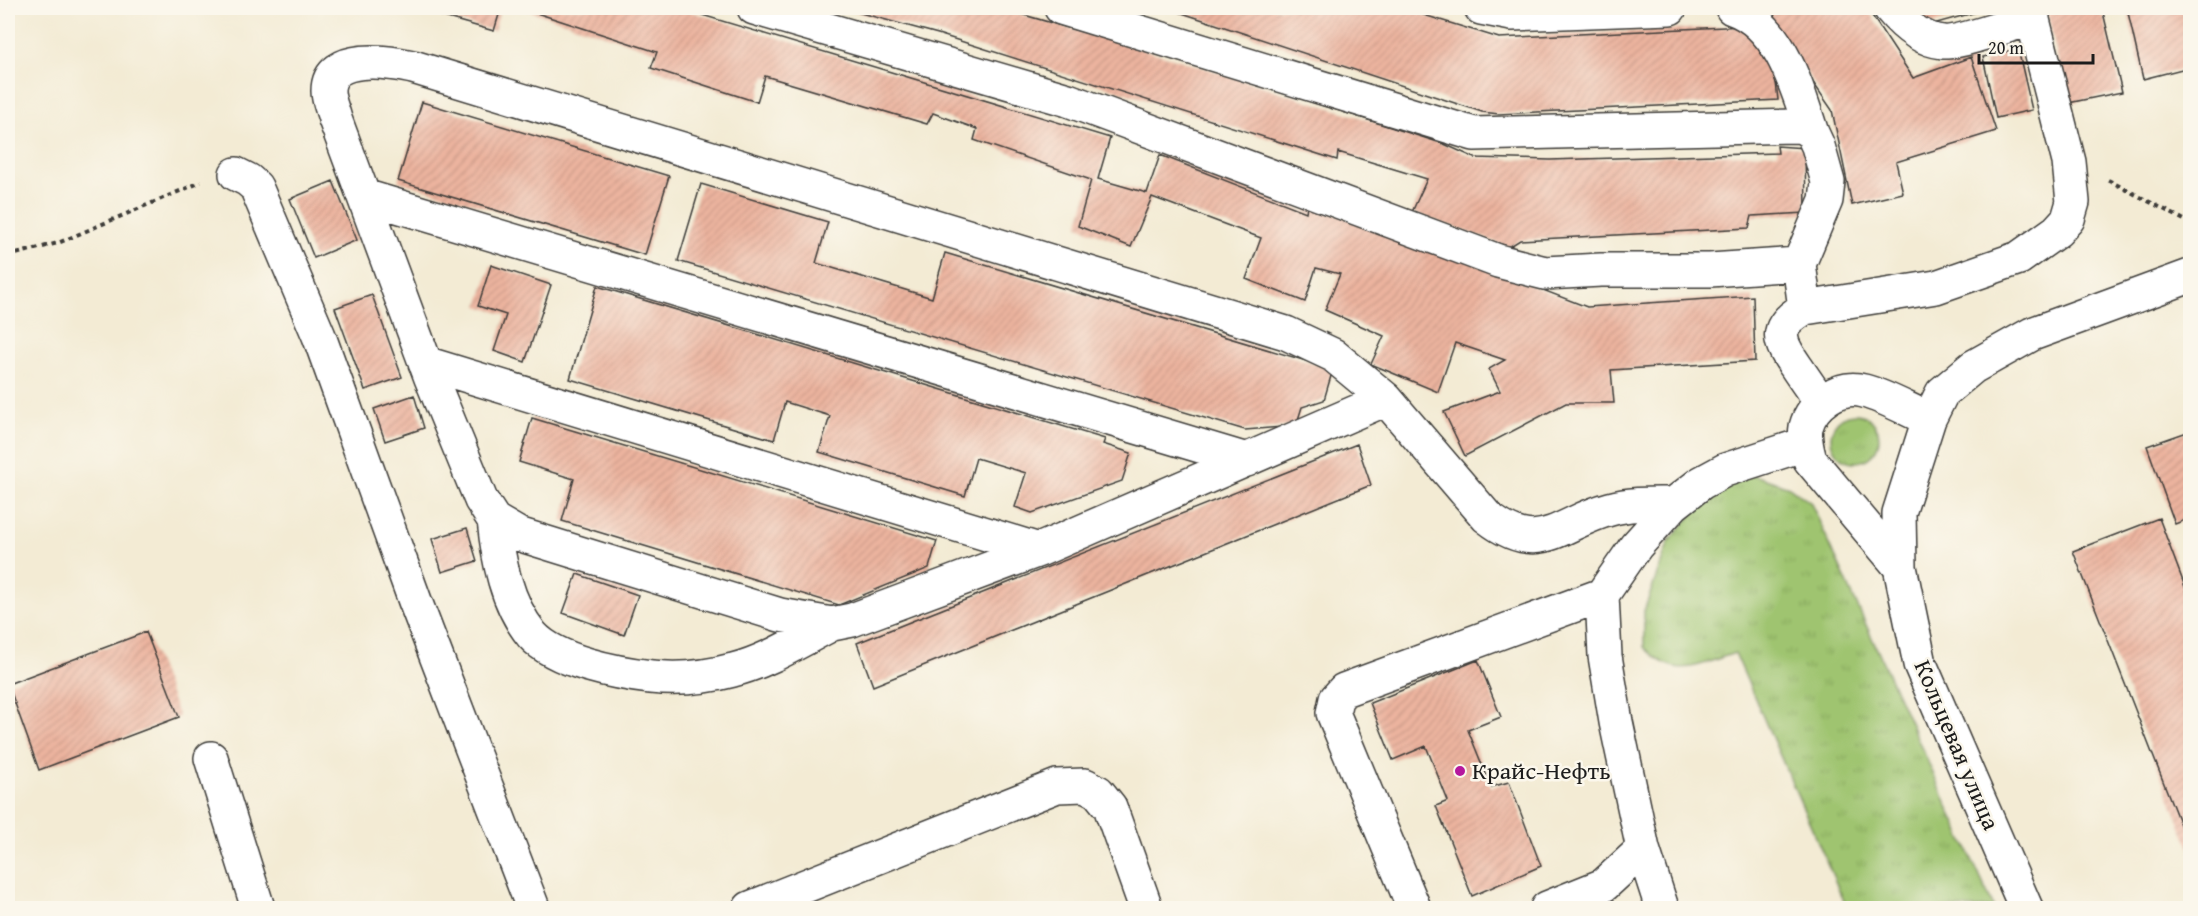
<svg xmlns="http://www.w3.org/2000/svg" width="2198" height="916" viewBox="0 0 2198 916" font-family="'Gentium Book Plus',serif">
	<defs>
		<pattern id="grass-tufts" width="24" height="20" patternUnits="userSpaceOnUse" patternTransform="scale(1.5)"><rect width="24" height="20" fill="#9fc46f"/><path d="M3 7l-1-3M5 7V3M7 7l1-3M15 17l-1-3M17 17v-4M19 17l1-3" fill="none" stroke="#88a860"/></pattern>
		<pattern id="building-hatch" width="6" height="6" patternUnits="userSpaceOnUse" patternTransform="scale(1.5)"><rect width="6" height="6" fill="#ecb49f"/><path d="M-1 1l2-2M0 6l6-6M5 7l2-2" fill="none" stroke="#ca9a88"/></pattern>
	</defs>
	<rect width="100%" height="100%" fill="#fbf7ec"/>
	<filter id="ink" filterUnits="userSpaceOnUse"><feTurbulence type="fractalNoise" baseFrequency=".0167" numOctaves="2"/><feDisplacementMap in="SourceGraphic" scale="12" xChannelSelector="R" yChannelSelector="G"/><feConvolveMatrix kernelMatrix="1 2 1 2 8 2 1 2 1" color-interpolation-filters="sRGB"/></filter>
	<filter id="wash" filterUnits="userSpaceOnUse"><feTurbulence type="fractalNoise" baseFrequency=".008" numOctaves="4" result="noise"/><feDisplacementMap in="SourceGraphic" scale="24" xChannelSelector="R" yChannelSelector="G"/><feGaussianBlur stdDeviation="1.35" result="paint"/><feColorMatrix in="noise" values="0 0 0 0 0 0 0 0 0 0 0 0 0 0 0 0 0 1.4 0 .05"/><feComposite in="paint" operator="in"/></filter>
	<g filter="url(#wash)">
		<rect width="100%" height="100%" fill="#f3ebd4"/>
		<path fill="url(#grass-tufts)" stroke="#5e7046" stroke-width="1.5" d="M1831 438a24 24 0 1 1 48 0a24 24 0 1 1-48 0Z
			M 1754,475 L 1789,487 L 1811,503 L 1994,908 L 1847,908 L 1735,653 C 1696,665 1677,682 1644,647 L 1644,611 L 1669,541 L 1717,486 Z"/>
		<g id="blocks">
			<path fill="url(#building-hatch)" d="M 412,8 L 501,8 L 494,31 Z
				M 521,8 L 679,8 L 1110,138 L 1098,179 L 1147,193 L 1160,155 L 1306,212 L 1307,206 L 1385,229 L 1587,307 L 1753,296 L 1755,361 L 1611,370 L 1614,403 L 1566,403 L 1465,456 L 1444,412 L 1500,391 L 1489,369 L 1505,360 L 1455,343 L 1438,392 L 1371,364 L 1384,336 L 1325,310 L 1340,274 L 1316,268 L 1305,302 L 1246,279 L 1261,238 L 1152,197 L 1131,247 L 1078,226 L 1091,180 L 974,140 L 977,129 L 933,113 L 927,124 L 765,76 L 757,102 L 651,68 L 657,52 Z
				M 842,8 L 1000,8 L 1176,59 L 1444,144 L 1475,158 L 1550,160 L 1778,153 L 1777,146 L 1805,148 L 1806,213 L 1752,216 L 1749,228 L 1520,240 L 1509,247 L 1412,212 L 1427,179 L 1338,152 L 1337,160 L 938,34 Z
				M 1167,8 L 1401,8 L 1499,38 L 1745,26 L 1773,56 L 1778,100 L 1499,114 L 1482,112 Z
				M 1762,8 L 1867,8 L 1913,78 L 1971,57 L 1996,131 L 1896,162 L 1903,193 L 1852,205 L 1832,110 Z
				M 1913,8 L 1991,8 L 1926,26 Z
				M 2046,8 L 2102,8 L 2122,92 L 2068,103 Z
				M 2127,8 L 2186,8 L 2190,23 L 2190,67 L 2143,79 Z
				M 2018,49 L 2032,110 L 1996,118 L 1983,57 Z
				M 422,102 L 669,176 L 645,255 L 398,181 Z
				M 333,181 L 357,240 L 314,258 L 290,199 Z
				M 701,184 L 828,222 L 816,263 L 932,298 L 945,253 L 1333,369 L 1324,400 L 1302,407 L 1296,426 L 1245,430 L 678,261 Z
				M 491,265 L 551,285 L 525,362 L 494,351 L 506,315 L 478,306 Z
				M 597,286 L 1105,439 L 1103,444 L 1131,453 L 1122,481 L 1032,513 L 1015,507 L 1026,473 L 976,458 L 965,496 L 819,452 L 830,416 L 785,402 L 774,440 L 570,379 Z
				M 372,295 L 402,377 L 365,390 L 335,308 Z
				M 414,395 L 424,428 L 385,441 L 374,409 Z
				M 532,418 L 937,541 L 929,568 L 839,605 L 562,521 L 574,479 L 519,462 Z
				M 2190,431 L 2190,518 L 2175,524 L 2147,446 Z
				M 1357,444 L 1371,485 L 873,686 L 857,643 Z
				M 2159,518 L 2190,600 L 2190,850 L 2073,551 Z
				M 467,528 L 477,561 L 442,572 L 432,539 Z
				M 577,574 L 638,595 L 624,635 L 563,613 Z
				M 146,632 L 179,717 L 39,770 L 8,684 Z
				M 1478,660 L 1501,717 L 1468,730 L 1491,787 L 1509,782 L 1541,866 L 1472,896 L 1436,806 L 1448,801 L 1426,746 L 1393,760 L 1370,703 Z"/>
		</g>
	</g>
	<g filter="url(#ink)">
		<use href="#blocks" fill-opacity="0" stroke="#3c3b38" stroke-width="1.5"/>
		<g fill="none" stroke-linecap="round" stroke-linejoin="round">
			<g stroke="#3c3b38" stroke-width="36">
				<path id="minor" d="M 754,8 L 1068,100 L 1498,261 L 1545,273 L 1601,270 L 1710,270 L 1799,264
					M 1061,8 L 1474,134 L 1795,126 L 1803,127 L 1812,133 L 1818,146 L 1828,182 L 1826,200 L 1799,264 L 1805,308
					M 1481,8 L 1512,14 L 1670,8
					M 1732,8 C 1781,25 1797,88 1812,133
					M 1890,8 C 1903,24 1921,40 1943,42 C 1956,44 2016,23 2033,18
					M 236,174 L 248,180 L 256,187 L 319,336 L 415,601 L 533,908
					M 364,196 L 1247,460
					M 425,363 L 1039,550 L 1386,399
					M 1821,403 C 1813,391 1805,380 1797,368 C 1778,341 1772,327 1805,308 L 1936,287 L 2019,258 L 2057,231 L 2068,219 L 2073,202 L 2069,162 L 2030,8
					M 494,520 C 498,559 506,603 532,635 C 556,662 617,673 651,677 C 677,680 707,677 733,670 C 766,662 801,640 832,624
					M 1039,550 L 852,620 L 832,624 L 780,615 L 518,534 L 494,520 L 481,500 L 431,378 L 335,119 C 333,110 328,101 328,91 C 328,52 389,62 413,67 L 1286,333 L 1333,355 L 1386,399 L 1487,517 C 1540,559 1558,523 1610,509 C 1631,503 1652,504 1674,504
					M 1900,567 L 1810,460 C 1807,449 1804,439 1806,427 C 1812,404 1839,384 1864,391 C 1886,397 1908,410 1929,419
					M 211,758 L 258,908
					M 750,908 L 1057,786 L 1085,785 L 1098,792 L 1110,807 L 1146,908
					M 1414,908 L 1333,713 L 1336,699 L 1344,690 L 1602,595
					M 1547,908 L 1604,885 L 1643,849
					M 1662,908 L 1643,849 L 1616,722 L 1605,656 L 1602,595 L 1636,546 L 1674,504 L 1701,483 L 1725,470 L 1805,444
					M 2026,908 L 1920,664 L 1900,567 L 1899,513 L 1929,419 L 1942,393 L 1973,367 L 2032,334 L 2190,276"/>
			</g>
			<path stroke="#3c3b38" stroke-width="4" stroke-dasharray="4.5 4.5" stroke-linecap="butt" d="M 2108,180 L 2190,223
				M 8,256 L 58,243 L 201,182"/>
			<use href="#minor" stroke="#fff" stroke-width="33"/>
		</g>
	</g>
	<circle fill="#b5179e" stroke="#fbf7ec" stroke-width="2" cx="1460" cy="771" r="6"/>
	<g text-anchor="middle" stroke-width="5" stroke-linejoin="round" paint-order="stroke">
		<g font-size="24" fill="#1c1c1c" stroke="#fbf7ec">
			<text transform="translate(1957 745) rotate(67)" y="8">Кольцевая улица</text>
		</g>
		<g font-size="24" fill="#1c1c1c" stroke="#fbf7ec" text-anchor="start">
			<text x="1472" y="779">Крайс-Нефть</text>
		</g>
	</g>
	<rect width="2198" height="916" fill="none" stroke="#fbf7ec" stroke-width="30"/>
	<path d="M1979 54v9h114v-9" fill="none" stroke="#1c1c1c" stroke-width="3"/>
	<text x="1988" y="54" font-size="18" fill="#1c1c1c" stroke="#fbf7ec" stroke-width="4.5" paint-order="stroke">20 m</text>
</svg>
